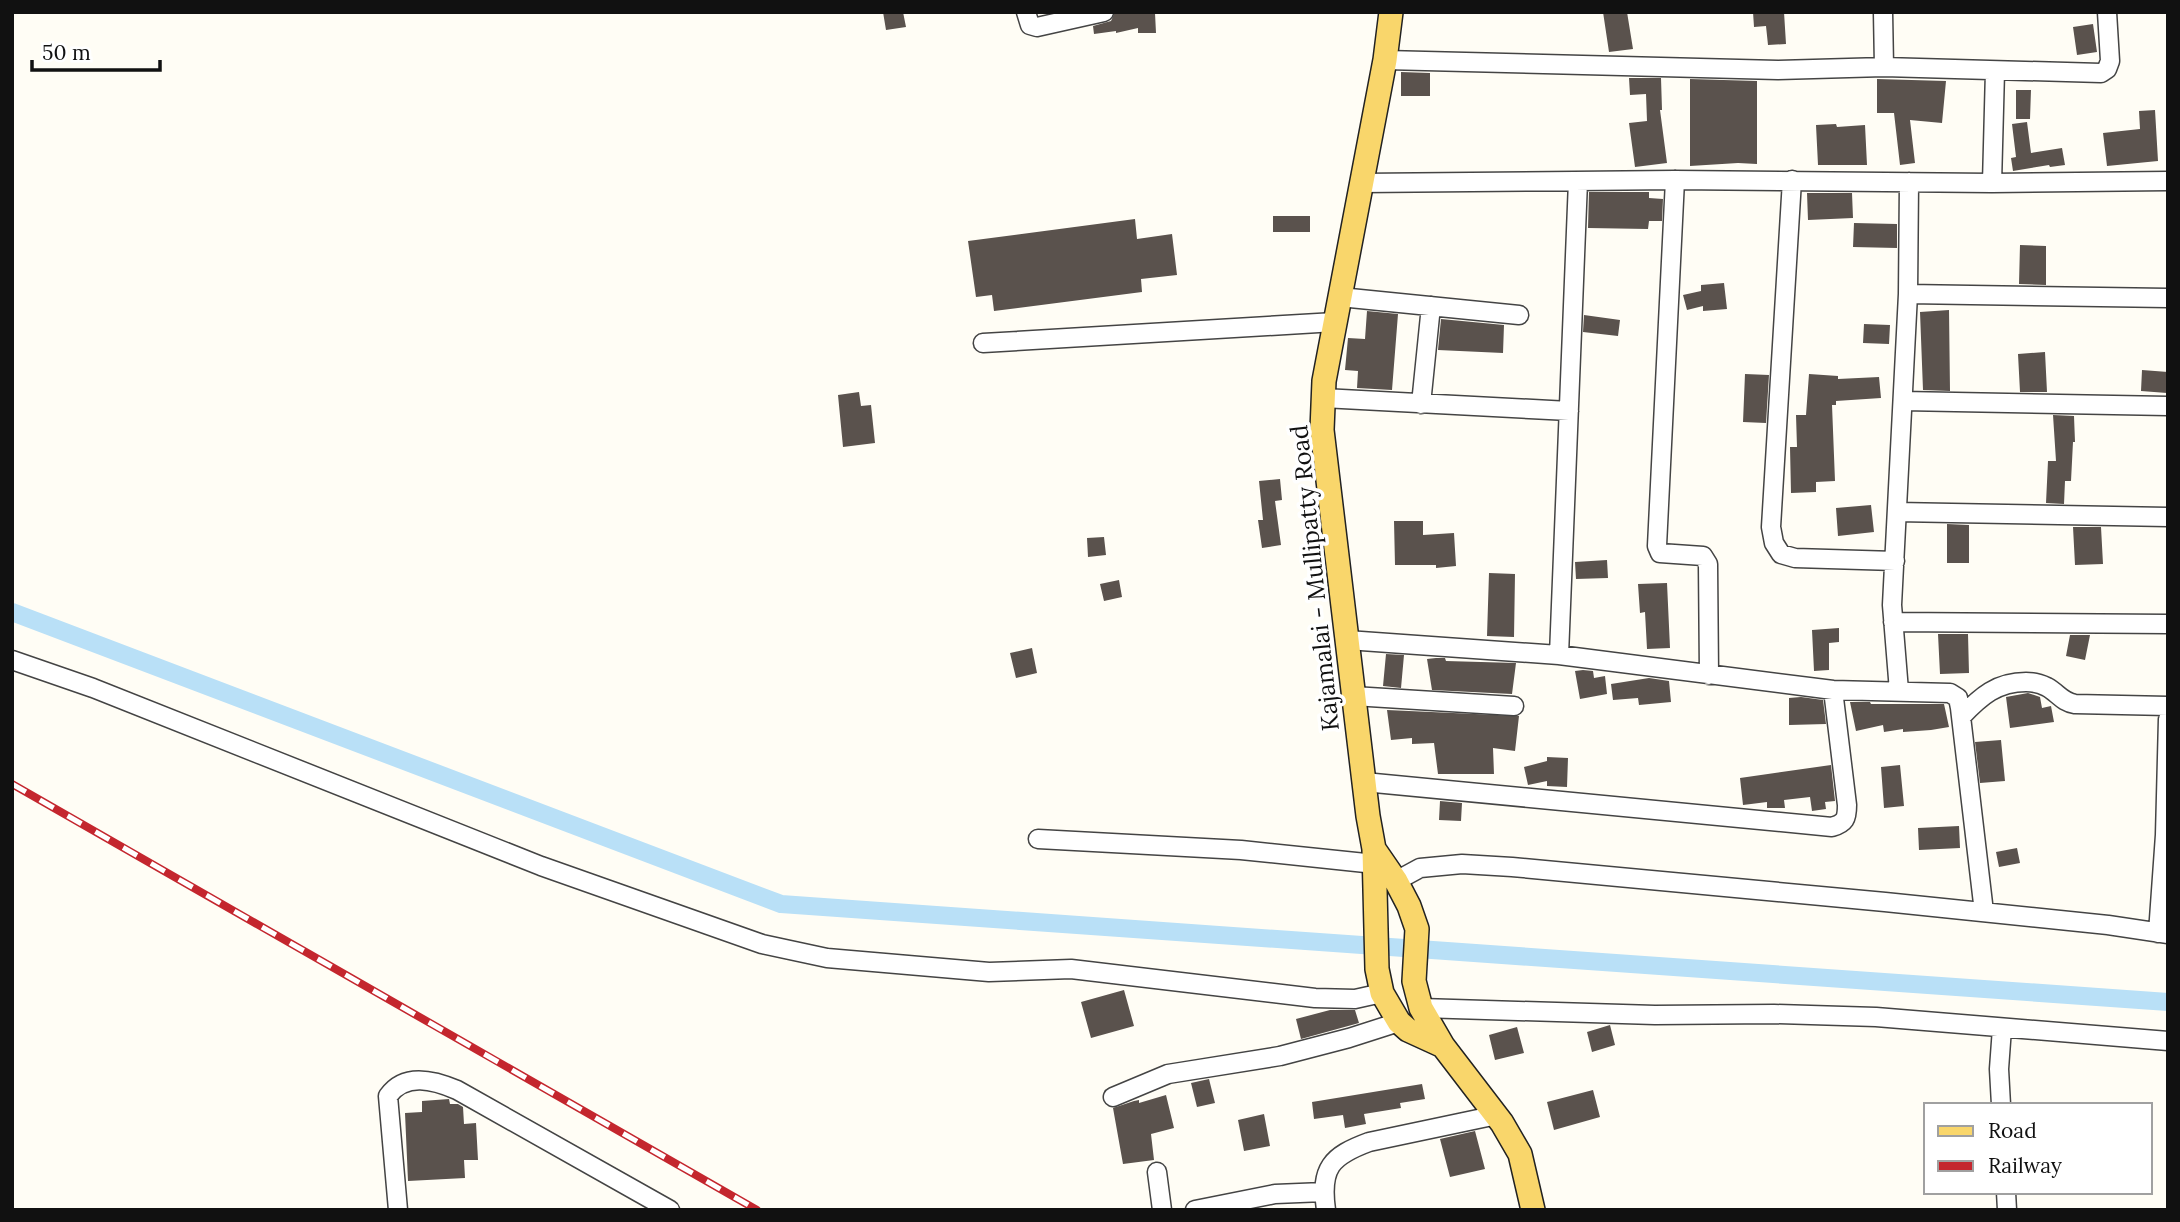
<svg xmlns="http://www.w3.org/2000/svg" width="2180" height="1222" viewBox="0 0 2180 1222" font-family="Lora,serif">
	<rect width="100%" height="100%" fill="#fffdf5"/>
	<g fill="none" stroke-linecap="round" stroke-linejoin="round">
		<path stroke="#b9e0f7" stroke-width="18" d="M 12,612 L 781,904 L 2168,1002"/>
	</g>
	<path fill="#5a524d" d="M 883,12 L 903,12 L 906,27 L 886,30 Z
		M 1115,12 L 1155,13 L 1156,33 L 1138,33 L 1138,28 L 1116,33 L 1116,31 L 1094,34 L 1093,26 L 1111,21 Z
		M 1603,12 L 1627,12 L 1633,49 L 1609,52 Z
		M 1753,12 L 1784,12 L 1786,44 L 1768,45 L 1766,26 L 1754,27 Z
		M 2093,24 L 2097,52 L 2077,55 L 2073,27 Z
		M 1401,72 L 1430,73 L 1430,96 L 1401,96 Z
		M 1629,78 L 1661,78 L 1662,110 L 1660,110 L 1667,163 L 1635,167 L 1629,123 L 1647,121 L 1646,94 L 1630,95 Z
		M 1690,79 L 1757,81 L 1757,164 L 1738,163 L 1690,166 Z
		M 1877,79 L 1946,81 L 1942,123 L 1910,120 L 1915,163 L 1900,165 L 1894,113 L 1877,113 Z
		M 2016,90 L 2031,90 L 2030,119 L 2016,119 Z
		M 2155,110 L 2158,161 L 2107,166 L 2103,133 L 2140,129 L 2139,111 Z
		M 2027,122 L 2031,153 L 2062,148 L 2065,165 L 2050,167 L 2049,165 L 2013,171 L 2011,158 L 2016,157 L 2012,124 Z
		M 1836,124 L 1837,127 L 1865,125 L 1867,165 L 1818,165 L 1816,125 Z
		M 1589,192 L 1649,192 L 1649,198 L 1663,199 L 1662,221 L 1649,221 L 1648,229 L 1588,228 Z
		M 1807,193 L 1852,193 L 1853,218 L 1808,220 Z
		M 1273,216 L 1310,216 L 1310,232 L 1273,232 Z
		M 1135,219 L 1137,239 L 1172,234 L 1177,275 L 1141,279 L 1142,292 L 994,311 L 992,295 L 976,297 L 968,241 Z
		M 1854,223 L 1897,224 L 1897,248 L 1853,247 Z
		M 2020,245 L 2046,246 L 2046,285 L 2019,284 Z
		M 1724,283 L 1727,309 L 1703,311 L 1703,306 L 1687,310 L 1683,295 L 1701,291 L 1701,285 Z
		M 1949,310 L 1950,391 L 1923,390 L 1920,312 Z
		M 1367,311 L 1398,314 L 1392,390 L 1357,388 L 1358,371 L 1345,370 L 1348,338 L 1365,339 Z
		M 1584,315 L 1620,320 L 1618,336 L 1583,332 Z
		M 1441,319 L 1504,325 L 1503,353 L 1438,350 Z
		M 1864,324 L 1890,325 L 1889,344 L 1863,343 Z
		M 2045,352 L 2047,392 L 2020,392 L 2018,354 Z
		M 2142,370 L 2168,372 L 2167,393 L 2141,391 Z
		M 1745,374 L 1769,375 L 1766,423 L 1743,422 Z
		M 1809,374 L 1838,376 L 1838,379 L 1879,377 L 1881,398 L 1836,401 L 1836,405 L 1832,405 L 1835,481 L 1816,482 L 1816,492 L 1791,493 L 1790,447 L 1797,447 L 1796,415 L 1806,415 Z
		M 859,392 L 861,406 L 871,405 L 875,443 L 843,447 L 838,395 Z
		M 2053,415 L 2074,416 L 2075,442 L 2073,442 L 2071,481 L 2065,481 L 2064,504 L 2046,503 L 2048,461 L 2056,461 Z
		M 1280,479 L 1282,500 L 1275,501 L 1281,545 L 1262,548 L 1258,520 L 1263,520 L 1259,481 Z
		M 1871,505 L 1874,532 L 1838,536 L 1836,508 Z
		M 1394,521 L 1423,521 L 1423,535 L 1454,533 L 1456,566 L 1436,568 L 1436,565 L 1395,565 Z
		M 1947,524 L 1969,525 L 1969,563 L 1947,563 Z
		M 2073,527 L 2101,527 L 2103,564 L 2075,565 Z
		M 1104,537 L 1106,555 L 1088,557 L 1087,538 Z
		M 1607,560 L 1608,578 L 1576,579 L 1575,562 Z
		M 1489,573 L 1515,574 L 1514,637 L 1487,636 Z
		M 1119,580 L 1122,597 L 1104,601 L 1100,584 Z
		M 1667,583 L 1670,648 L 1647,649 L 1645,612 L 1640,613 L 1638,584 Z
		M 1839,628 L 1839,642 L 1829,643 L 1829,670 L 1814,671 L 1812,630 Z
		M 1938,634 L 1968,634 L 1969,673 L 1940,674 Z
		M 2070,635 L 2090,635 L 2085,660 L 2066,656 Z
		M 1032,648 L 1037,673 L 1016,678 L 1010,653 Z
		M 1386,654 L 1404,655 L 1401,688 L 1383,686 Z
		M 1436,658 L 1445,658 L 1446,661 L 1516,663 L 1512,694 L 1432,690 L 1427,659 Z
		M 1583,670 L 1593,671 L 1594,678 L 1605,676 L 1607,694 L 1580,699 L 1575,671 Z
		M 1649,678 L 1669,681 L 1671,702 L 1639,705 L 1638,698 L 1613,700 L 1611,684 Z
		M 2028,693 L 2040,697 L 2042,708 L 2051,706 L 2054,722 L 2010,728 L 2006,697 Z
		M 1801,697 L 1823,700 L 1826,724 L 1789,725 L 1789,698 Z
		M 1850,702 L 1870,702 L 1871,704 L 1944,704 L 1949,727 L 1931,730 L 1903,732 L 1903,729 L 1884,732 L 1883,725 L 1856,731 Z
		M 1387,710 L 1519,716 L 1515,751 L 1493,748 L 1494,774 L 1438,774 L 1434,743 L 1412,744 L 1412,738 L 1391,740 Z
		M 2001,740 L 2005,781 L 1980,783 L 1975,742 Z
		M 1547,757 L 1568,758 L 1567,787 L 1547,786 L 1547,781 L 1528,785 L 1524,767 L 1547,761 Z
		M 1831,765 L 1835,801 L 1825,802 L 1826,809 L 1812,811 L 1810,797 L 1784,800 L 1785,808 L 1767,808 L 1767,802 L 1743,805 L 1740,778 Z
		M 1900,765 L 1904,806 L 1884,808 L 1881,767 Z
		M 1440,801 L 1462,803 L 1461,821 L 1439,820 Z
		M 1959,826 L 1960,848 L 1919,850 L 1918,828 Z
		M 2017,848 L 2020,863 L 1999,867 L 1996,852 Z
		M 1124,990 L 1134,1026 L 1091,1038 L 1081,1002 Z
		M 1330,1010 L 1355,1010 L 1359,1023 L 1301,1039 L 1296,1019 Z
		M 1610,1025 L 1615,1045 L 1592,1052 L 1587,1032 Z
		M 1517,1027 L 1524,1053 L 1495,1060 L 1489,1035 Z
		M 1209,1079 L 1215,1103 L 1197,1107 L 1191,1083 Z
		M 1422,1084 L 1425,1099 L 1400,1103 L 1401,1108 L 1364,1114 L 1366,1124 L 1345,1128 L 1343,1115 L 1314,1119 L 1312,1102 Z
		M 1593,1090 L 1600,1117 L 1554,1130 L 1547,1102 Z
		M 1166,1095 L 1174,1128 L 1151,1134 L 1154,1160 L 1123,1164 L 1113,1108 L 1134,1101 L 1139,1100 L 1139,1103 Z
		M 449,1099 L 450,1104 L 458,1104 L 463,1107 L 464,1124 L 476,1123 L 478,1160 L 464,1160 L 465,1178 L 408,1181 L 405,1113 L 422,1112 L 422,1101 Z
		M 1264,1114 L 1270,1146 L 1244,1151 L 1238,1120 Z
		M 1475,1131 L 1485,1169 L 1450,1177 L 1440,1139 Z"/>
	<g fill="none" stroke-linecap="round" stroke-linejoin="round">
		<g stroke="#444" stroke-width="21">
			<path id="minor" d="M 1026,12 L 1030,25 L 1037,27 L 1104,12
				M 1883,12 L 1884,67
				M 1385,60 L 1778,70 L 1884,67 L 2101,73 L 2107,69 L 2110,61 L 2107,12
				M 1675,180 L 1657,546 L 1660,553 L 1703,556 L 1708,564 L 1709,675
				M 1792,180 L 1771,527 L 1774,543 L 1781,554 L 1795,558 L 1895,561
				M 1361,183 L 1675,180 L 1992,183 L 2168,181
				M 1992,183 L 1995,71
				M 1908,294 L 2168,298
				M 1340,297 L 1519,315
				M 983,343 L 1335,322
				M 1323,398 L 1569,411
				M 1903,401 L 2168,406
				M 1421,404 L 1431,306
				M 1897,512 L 2168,517
				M 1893,622 L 2168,624
				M 1347,640 L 1559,655 L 1833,690 L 1950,693 L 1958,698 L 1960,708 L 1984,912
				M 1559,655 L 1578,181
				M 12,660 L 93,688 L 541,866 L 762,944 L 827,958 L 989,972 L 1071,969 L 1315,998 L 1355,999 L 1382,993
				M 1899,691 L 1892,605 L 1908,294 L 1909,182
				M 1353,696 L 1514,706
				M 1961,717 C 1981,696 1997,682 2026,682 C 2033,682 2041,684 2047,687 C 2058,693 2062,702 2075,704 L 2168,706
				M 1364,782 L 1832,827 C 1845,823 1847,819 1847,805 L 1833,690
				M 1038,839 L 1241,850 L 1375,864
				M 1396,881 L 1420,868 L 1462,864 L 1512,867 L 1885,902 L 2108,925 L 2168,934
				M 2158,933 L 2165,835 L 2168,719
				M 1421,1008 L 1655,1015 L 1774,1014 L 1876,1017 L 2168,1041
				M 1113,1097 L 1168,1074 L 1280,1056 L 1349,1038 L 1399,1022
				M 2001,1105 L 1999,1069 L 2002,1028
				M 1157,1172 L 1162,1210
				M 2006,1192 L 2007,1210
				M 398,1210 L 388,1096 C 405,1072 434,1080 457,1090 L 670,1210
				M 1195,1210 L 1275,1194 L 1324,1192
				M 1326,1210 C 1320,1168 1331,1156 1369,1142 L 1497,1115"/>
		</g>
		<g stroke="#222" stroke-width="26">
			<path id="major" d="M 1391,12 L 1385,60 L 1324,381 L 1322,430 L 1368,816 L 1374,849 L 1396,881 L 1409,906 L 1417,929 L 1414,981 L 1421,1008 L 1443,1046 L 1502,1123 L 1520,1154 L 1533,1210
				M 1374,850 L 1377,969 L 1382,993 L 1399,1022 L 1408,1030 L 1443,1046"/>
		</g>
		<use href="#minor" stroke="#fff" stroke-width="18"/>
		<use href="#major" stroke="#f9d66b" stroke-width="23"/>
		<g stroke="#c4262e" stroke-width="8">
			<path id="rail" d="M 12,784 L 757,1210"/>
		</g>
		<use href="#rail" stroke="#fff" stroke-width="5" stroke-dasharray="16" stroke-linecap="butt"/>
	</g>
	<g text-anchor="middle" stroke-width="7" stroke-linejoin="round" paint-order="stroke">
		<g font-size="24" fill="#111" stroke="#fff">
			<text transform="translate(1315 578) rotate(-96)" y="8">Kajamalai - Mullipatty Road</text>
		</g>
	</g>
	<rect width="2180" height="1222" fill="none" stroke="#111111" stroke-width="28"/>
	<rect x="1924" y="1103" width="228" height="91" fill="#ffffff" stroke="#a0a0a0" stroke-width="2"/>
	<rect x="1938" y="1126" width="35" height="10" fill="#f9d66b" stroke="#a0a0a0" stroke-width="2"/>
	<text x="1988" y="1138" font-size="21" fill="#111111">Road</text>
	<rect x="1938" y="1161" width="35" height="10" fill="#c4262e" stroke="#a0a0a0" stroke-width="2"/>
	<text x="1988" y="1173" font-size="21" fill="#111111">Railway</text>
	<path d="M32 60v10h128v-10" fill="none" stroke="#111111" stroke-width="3.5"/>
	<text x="42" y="60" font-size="21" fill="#111111" stroke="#ffffff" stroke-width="5" paint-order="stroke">50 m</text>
</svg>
